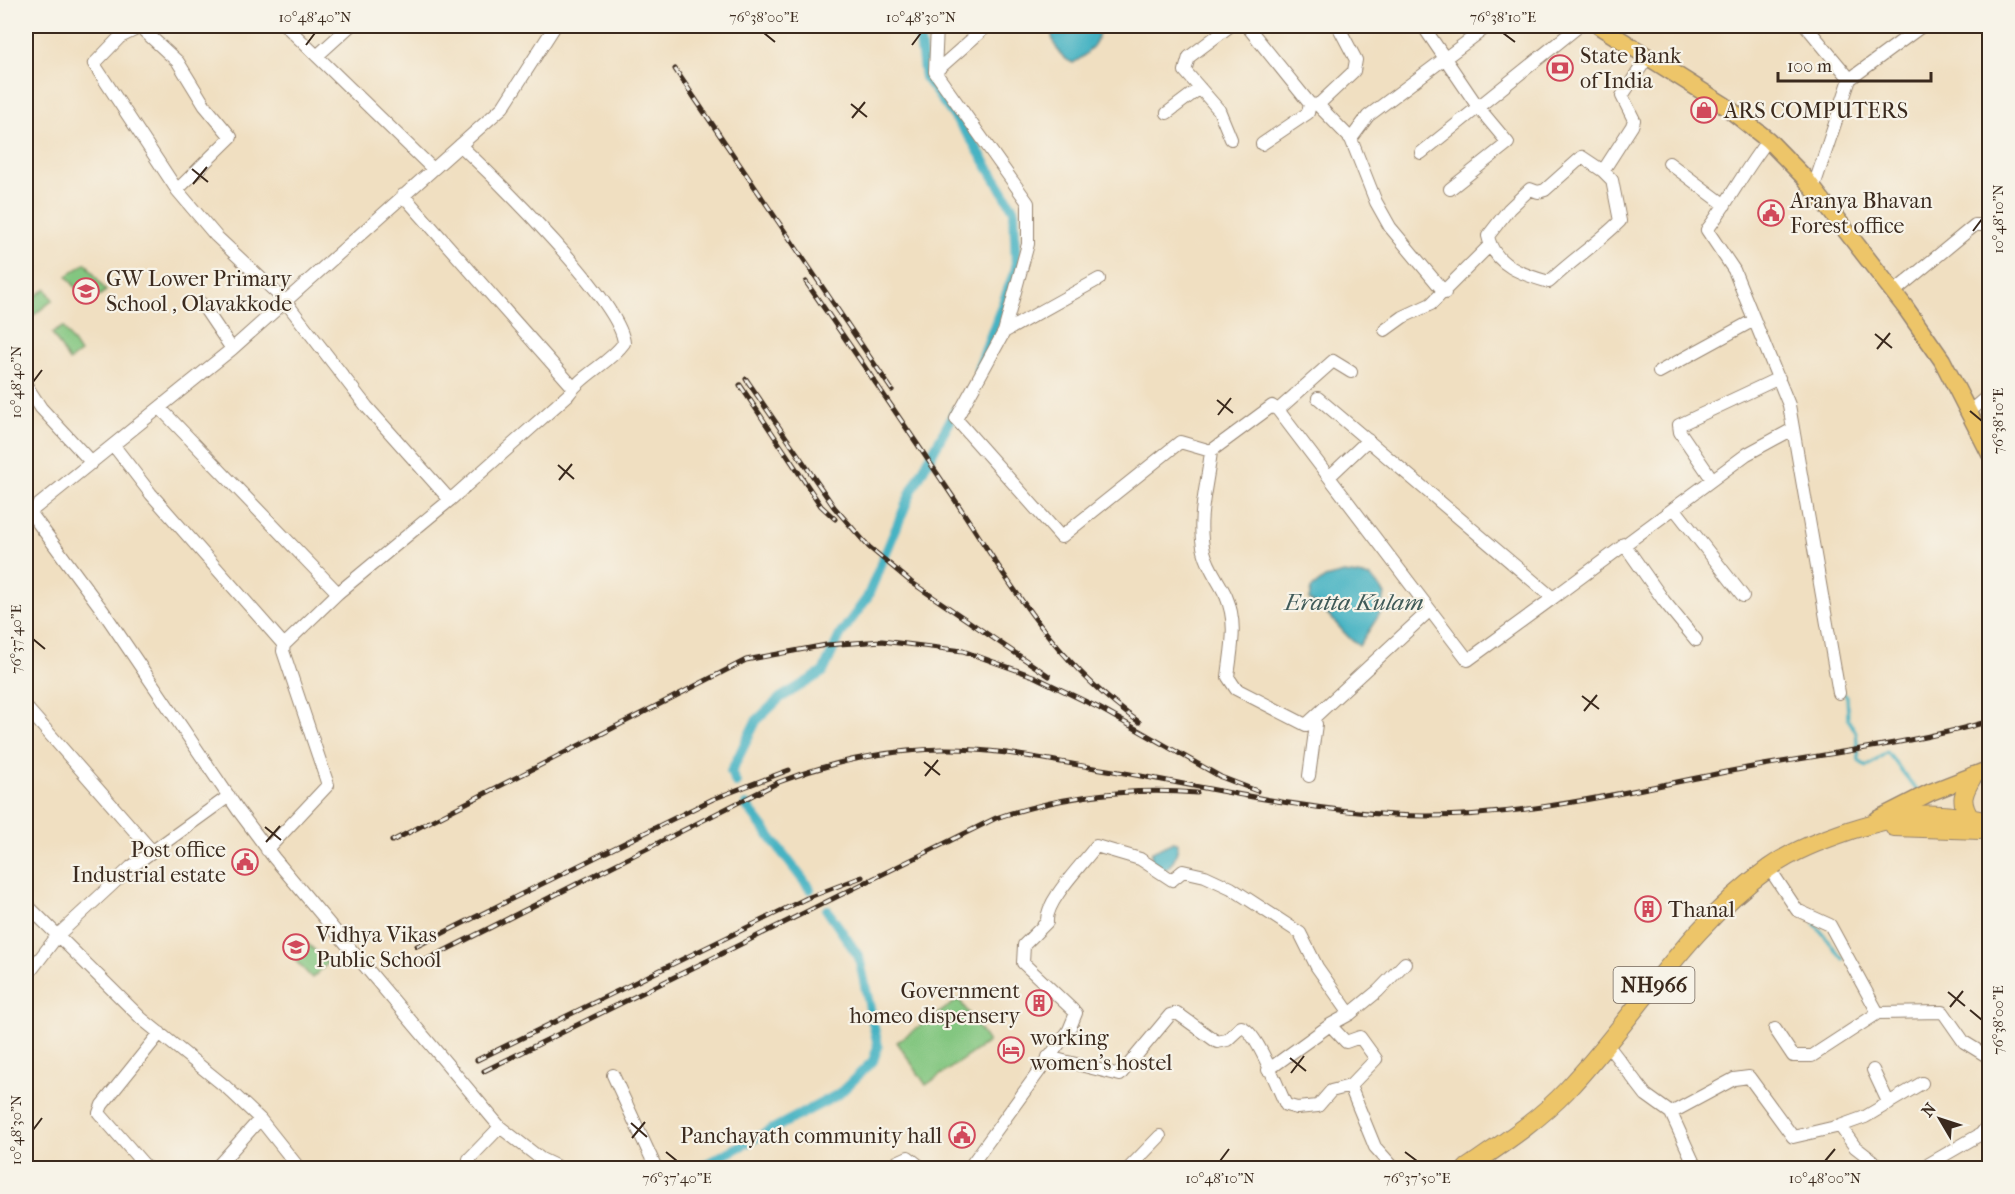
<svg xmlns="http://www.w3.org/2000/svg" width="2015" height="1194" viewBox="0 0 2015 1194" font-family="'IM FELL French Canon',serif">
	<rect width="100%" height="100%" fill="#f7f3e8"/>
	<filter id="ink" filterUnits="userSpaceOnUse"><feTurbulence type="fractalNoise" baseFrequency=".0167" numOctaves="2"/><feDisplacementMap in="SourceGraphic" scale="12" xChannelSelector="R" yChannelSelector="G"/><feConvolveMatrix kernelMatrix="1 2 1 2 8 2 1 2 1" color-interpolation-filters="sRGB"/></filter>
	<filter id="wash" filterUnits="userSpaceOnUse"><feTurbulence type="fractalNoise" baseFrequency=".008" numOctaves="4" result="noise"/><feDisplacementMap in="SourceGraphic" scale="24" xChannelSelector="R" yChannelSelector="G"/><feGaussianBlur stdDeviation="1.35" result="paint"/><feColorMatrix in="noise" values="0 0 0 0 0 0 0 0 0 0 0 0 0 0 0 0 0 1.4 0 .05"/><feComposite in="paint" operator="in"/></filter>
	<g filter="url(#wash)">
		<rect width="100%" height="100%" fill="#f0dfc1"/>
		<path fill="#83c680" stroke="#5f784f" stroke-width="1.5" d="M 86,263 L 106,291 L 87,304 L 67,276 Z
			M 46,289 L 53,300 L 26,321 L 26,302 Z
			M 63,327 L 80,353 L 69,361 L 52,333 Z
			M 308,944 L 328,963 L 312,978 L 293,958 Z
			M 959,999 L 988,1042 L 926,1085 L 897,1042 Z"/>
		<path fill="#46b3c3" stroke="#406e70" stroke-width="1.5" d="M 1051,26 L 1099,26 C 1101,42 1086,56 1073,63 C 1058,57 1051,41 1051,26 Z
			M 1344,573 L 1371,577 L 1385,594 L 1381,612 L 1359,646 C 1339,632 1331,611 1309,600 L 1311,589 L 1325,578 Z
			M 1173,842 L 1178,843 C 1178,853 1173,864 1165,870 L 1150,862 L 1152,852 Z"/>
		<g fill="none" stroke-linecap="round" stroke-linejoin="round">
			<path stroke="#46b3c3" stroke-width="3" d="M 1842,693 L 1847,696 L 1848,719 L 1856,732 L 1859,761 L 1867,767 L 1887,752 L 1919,793
				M 1815,924 L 1843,959"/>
			<path stroke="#46b3c3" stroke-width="10" d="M 918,26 L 925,77 L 971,139 L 1014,210 L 1016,268 L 978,370
				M 736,783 L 731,772 L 756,721 L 780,698 L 823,672 L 840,635 L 867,598 L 912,490 L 956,410
				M 746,805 L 810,889
				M 699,1168 L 839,1094 L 873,1061 L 878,1046 L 859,957 L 827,910"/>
		</g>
	</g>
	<g filter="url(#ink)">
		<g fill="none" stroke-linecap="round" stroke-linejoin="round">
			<g stroke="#968470" stroke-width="14">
				<path id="minor" d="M 139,26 L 178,62 L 205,106 L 231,137 L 177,190 L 216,236 L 285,301 L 367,407 L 450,500
					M 143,26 L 120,37 L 94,64 L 177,190
					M 286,26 L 433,169
					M 937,26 L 935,72 L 1028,203 L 1028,244 L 1004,332 L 956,419 L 1061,537 L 1180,442 L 1211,451
					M 1230,26 L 1189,57 L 1185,71 L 1219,110 L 1231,139
					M 1247,26 L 1310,104 L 1318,105 L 1354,71 L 1356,60 L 1338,26
					M 1423,26 L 1478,107 L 1508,143 L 1450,189
					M 1806,26 L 1850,79
					M 317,56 L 350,26
					M 935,72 L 987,26
					M 1318,105 L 1351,139 L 1376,202 L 1390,227 L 1445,293
					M 1167,113 L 1200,88
					M 1351,139 L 1368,116 L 1488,26
					M 1768,140 C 1745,169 1729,201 1707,230 L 1734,270 L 1789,405 L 1839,693
					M 1262,144 L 1308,113 L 1310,104
					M 1421,153 L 1579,26
					M 1669,163 L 1725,205
					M 1603,171 L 1582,157 L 1545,190 L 1538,192 L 1530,189 L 1509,209 L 1488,236 C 1494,266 1524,275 1549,282 C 1572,260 1598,243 1620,221 L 1612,180 L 1603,171 L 1632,126 L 1634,120 L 1622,96 L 1647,58
					M 1813,189 L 1850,79 L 1922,26
					M 403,195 L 573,387
					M 1894,292 L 1975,225 L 1990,225
					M 201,303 L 232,349
					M 1385,330 L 1403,317 L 1431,304 L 1490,245
					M 1004,332 L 1099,279
					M 1659,372 L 1754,320
					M 26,385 L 41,408 L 92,463
					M 1318,398 L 1553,598 L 1747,454 L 1793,429
					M 161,409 L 338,593
					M 1278,410 L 1333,361 L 1351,372
					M 1969,412 L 1990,394
					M 114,446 L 151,494 L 284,645
					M 1329,477 L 1368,440
					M 1712,479 L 1680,432 L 1679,425 L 1779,378
					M 1674,508 L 1743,596
					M 30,512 L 232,349 L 503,107 L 555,26
					M 26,516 L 30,512 L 103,611 L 238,810 L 274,858 L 500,1127 L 541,1159 L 560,1168
					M 1624,544 L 1664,601 L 1696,640
					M 1430,610 L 1306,725 L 1236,689 L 1228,677 C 1231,649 1238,624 1226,596 C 1219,581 1208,568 1204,551 C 1196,519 1208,483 1211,451 L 1272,406 L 1278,410 L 1468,660 L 1553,598
					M 26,707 L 152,851
					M 1309,776 L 1316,724 L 1309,723
					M 267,850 L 328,785 L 283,651 L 284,645 L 338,593 L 450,500 L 568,395 C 582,374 609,364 624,343 C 621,302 495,178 460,145
					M 1769,868 L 1797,910 L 1830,925 L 1878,1013 L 1943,1012 L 1964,1042 L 1990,1058
					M 26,904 L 142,1019 L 226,1087 L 260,1119 L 216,1168
					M 26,977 L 58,935 L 131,867 L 229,796
					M 1350,1014 L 1378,991 L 1405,963
					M 1775,1029 L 1793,1056 L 1812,1056 L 1878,1013
					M 1606,1043 L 1646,1095 L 1671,1113 L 1734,1079 L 1749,1077 L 1793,1137 L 1840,1126 L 1855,1147 L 1882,1168
					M 1048,1057 L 1120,1075 L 1170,1015 L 1177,1013 L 1217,1042 L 1227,1040 L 1241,1027 C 1256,1029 1278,1089 1286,1105 L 1297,1108 L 1318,1106 L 1331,1091 L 1350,1086
					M 1268,1070 L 1330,1025
					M 1873,1070 L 1889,1104
					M 613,1075 L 656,1168
					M 1671,1113 L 1696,1168
					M 260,1119 L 299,1168
					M 1840,1126 L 1865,1117 L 1922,1083
					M 147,1168 L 99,1113 L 102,1105 L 160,1033
					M 473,1168 L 469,1159 L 500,1127
					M 892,1168 L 897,1162 L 908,1157 L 922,1168
					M 969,1168 L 1069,1030 L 1076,1013 L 1023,963 L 1024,945 L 1047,922 C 1045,901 1083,864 1096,846 L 1140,859 L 1172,880 L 1183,871 L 1205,876 L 1231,888 L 1300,933 L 1317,967 L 1350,1014 L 1330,1025 L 1346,1042 L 1360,1037 L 1376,1059 L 1350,1086 L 1375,1147 L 1394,1168
					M 1129,1168 L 1160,1136
					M 1922,1168 L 1981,1134 L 1990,1122"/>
			</g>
			<g stroke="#968470" stroke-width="19">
				<path id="major" d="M 1599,26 L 1724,105 L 1768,140 L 1805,178 L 1905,307 L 1942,360 L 1990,454
					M 1878,819 L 1931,792 L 1990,769"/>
			</g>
			<g stroke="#968470" stroke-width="20">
				<path id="highway" d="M 1970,818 C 1959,801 1963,793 1973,776
					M 1894,827 L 1980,830
					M 1467,1168 C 1502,1144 1538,1121 1567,1090 C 1635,1018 1687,926 1769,868 C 1794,850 1822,840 1851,830 C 1909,812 1931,810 1990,822"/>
			</g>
			<use href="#minor" stroke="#fff" stroke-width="12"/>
			<use href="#major" stroke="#edc569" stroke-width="16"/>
			<use href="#highway" stroke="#edc569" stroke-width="18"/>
			<g stroke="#3b2a1e" stroke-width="5">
				<path id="rail" d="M 675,69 L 892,390
					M 806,282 C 856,354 906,427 955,500 C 1011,584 1054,662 1139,722
					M 746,379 L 834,507 L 869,547 L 911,582 L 1049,676
					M 740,385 L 821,506 L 835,519
					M 392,841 L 746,660 L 826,645 L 882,641 L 963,651 L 1033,676 L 1099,708 L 1221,777 L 1257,791
					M 417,946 L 713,799 L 789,770
					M 424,961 L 779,782 C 831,762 886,750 942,749 C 996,748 1048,760 1101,769 C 1198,785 1294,809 1393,815 C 1514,822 1630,790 1747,768 C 1829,753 1910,744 1990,721
					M 477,1060 L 807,898 L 862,877
					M 484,1071 L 996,818 C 1062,796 1128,787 1197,793"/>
			</g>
			<use href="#rail" stroke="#f7f3e8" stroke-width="3" stroke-dasharray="9" stroke-linecap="butt"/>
		</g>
	</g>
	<path fill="none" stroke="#3b2a1e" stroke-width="2" d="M 764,33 L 775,42M 1503,33 L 1515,42M 306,45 L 315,33M 912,45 L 921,33M 851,104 L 867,117M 852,118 L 865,102M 192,169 L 208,182M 193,184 L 207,167M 1973,231 L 1982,219M 1875,334 L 1892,348M 1877,349 L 1890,333M 33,382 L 42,370M 1217,400 L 1233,413M 1970,411 L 1982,421M 1218,415 L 1231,398M 558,465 L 574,479M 559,480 L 572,464M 33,639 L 45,649M 1582,696 L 1599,709M 1584,711 L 1597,695M 924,762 L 940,775M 925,776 L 938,760M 265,827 L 281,840M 266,842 L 280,826M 1948,992 L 1965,1006M 1950,1007 L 1963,991M 1970,1010 L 1982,1020M 1290,1058 L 1306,1071M 1291,1073 L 1304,1056M 631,1123 L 647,1137M 33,1130 L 42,1118M 632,1138 L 645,1122M 666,1152 L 677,1161M 1405,1152 L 1417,1161M 1220,1161 L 1229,1149M 1825,1161 L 1835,1149"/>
	<defs>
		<g id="bank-ring" transform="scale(1.35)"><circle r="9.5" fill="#f7f3e8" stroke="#d1495b" stroke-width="1.5"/><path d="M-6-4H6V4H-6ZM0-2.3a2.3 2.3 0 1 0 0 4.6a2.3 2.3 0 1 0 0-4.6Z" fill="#d1495b"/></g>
		<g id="shop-ring" transform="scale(1.35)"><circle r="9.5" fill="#f7f3e8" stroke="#d1495b" stroke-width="1.5"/><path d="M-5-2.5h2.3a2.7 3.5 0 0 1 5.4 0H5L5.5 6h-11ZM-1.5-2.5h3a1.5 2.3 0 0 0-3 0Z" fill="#d1495b"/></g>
		<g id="civic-ring" transform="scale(1.35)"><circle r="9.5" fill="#f7f3e8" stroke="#d1495b" stroke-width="1.5"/><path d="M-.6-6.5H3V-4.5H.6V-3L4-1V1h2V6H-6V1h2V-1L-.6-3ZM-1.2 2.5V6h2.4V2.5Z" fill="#d1495b"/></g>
		<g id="school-ring" transform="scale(1.35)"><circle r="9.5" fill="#f7f3e8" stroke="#d1495b" stroke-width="1.5"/><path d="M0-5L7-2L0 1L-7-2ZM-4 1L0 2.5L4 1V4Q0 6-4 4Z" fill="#d1495b"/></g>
		<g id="building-ring" transform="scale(1.35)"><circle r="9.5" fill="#f7f3e8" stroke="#d1495b" stroke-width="1.5"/><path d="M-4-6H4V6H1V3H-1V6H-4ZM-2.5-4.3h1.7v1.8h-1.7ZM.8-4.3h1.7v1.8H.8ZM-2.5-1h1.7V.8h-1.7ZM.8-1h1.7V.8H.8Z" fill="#d1495b"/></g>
		<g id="hotel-ring" transform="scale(1.35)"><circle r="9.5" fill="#f7f3e8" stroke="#d1495b" stroke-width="1.5"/><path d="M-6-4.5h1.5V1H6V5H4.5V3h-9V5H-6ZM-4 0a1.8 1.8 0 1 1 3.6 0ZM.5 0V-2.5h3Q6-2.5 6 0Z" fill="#d1495b"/></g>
	</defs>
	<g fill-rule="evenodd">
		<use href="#bank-ring" x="1560" y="68"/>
		<use href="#shop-ring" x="1704" y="110"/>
		<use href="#civic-ring" x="1771" y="213"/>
		<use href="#school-ring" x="86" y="291"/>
		<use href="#civic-ring" x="245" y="862"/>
		<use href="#building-ring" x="1648" y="909"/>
		<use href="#school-ring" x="296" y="947"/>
		<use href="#building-ring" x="1039" y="1003"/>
		<use href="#hotel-ring" x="1011" y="1050"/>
		<use href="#civic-ring" x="962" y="1135"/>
	</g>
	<g text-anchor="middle" stroke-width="4.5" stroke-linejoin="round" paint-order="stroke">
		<rect fill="#f7f3e8" stroke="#73665b" stroke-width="1.5" x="1613.5" y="967" width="81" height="36" rx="4.5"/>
		<g font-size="21" font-weight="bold" fill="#3b2a1e">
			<text x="1654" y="992">NH966</text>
		</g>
		<g font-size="22" fill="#3b2a1e" stroke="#f7f3e8" text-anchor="start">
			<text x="1580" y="63">State Bank<tspan x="1580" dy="25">of India</tspan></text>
			<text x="1724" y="118">ARS COMPUTERS</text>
			<text x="1790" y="208">Aranya Bhavan<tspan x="1790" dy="25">Forest office</tspan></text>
			<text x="106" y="286">GW Lower Primary<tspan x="106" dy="25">School , Olavakkode</tspan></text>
			<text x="226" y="857" text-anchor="end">Post office<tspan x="226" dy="25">Industrial estate</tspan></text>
			<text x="1668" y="917">Thanal</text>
			<text x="316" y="942">Vidhya Vikas<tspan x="316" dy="25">Public School</tspan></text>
			<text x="1020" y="998" text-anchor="end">Government<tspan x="1020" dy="25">homeo dispensery</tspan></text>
			<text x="1030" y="1045">working<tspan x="1030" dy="25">women's hostel</tspan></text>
			<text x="942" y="1143" text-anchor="end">Panchayath community hall</text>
		</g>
		<g font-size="24" font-style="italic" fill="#3f5a58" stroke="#f7f3e8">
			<text x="1354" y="610">Eratta Kulam</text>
		</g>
	</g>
	<rect width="2015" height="1194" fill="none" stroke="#f7f3e8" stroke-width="66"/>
	<g transform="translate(1940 1119) rotate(309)" stroke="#f7f3e8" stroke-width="4.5" paint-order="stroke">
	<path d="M0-4.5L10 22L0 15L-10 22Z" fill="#3b2a1e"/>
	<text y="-9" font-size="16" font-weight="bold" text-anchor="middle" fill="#3b2a1e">N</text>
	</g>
	<path d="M1778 72v9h153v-9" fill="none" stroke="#3b2a1e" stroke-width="3"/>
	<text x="1787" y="72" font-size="18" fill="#3b2a1e" stroke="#f7f3e8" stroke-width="4.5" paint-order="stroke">100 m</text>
	<rect x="33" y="33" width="1949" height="1128" fill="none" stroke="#3b2a1e" stroke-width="2"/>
	<g font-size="15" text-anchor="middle" fill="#3b2a1e">
		<text x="315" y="22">10°48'40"N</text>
		<text x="764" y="22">76°38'00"E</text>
		<text x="921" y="22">10°48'30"N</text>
		<text x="1503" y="22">76°38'10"E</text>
		<text transform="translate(1998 219) rotate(-90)" y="5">10°48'10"N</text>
		<text transform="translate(16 382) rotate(-90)" y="5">10°48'40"N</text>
		<text transform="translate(1998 421) rotate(-90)" y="5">76°38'10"E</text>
		<text transform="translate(16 639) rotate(-90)" y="5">76°37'40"E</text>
		<text transform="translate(1998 1020) rotate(-90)" y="5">76°38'00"E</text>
		<text transform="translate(16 1130) rotate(-90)" y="5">10°48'30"N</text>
		<text x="677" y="1183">76°37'40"E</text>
		<text x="1220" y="1183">10°48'10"N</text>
		<text x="1417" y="1183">76°37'50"E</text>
		<text x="1825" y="1183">10°48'00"N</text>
	</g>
</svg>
